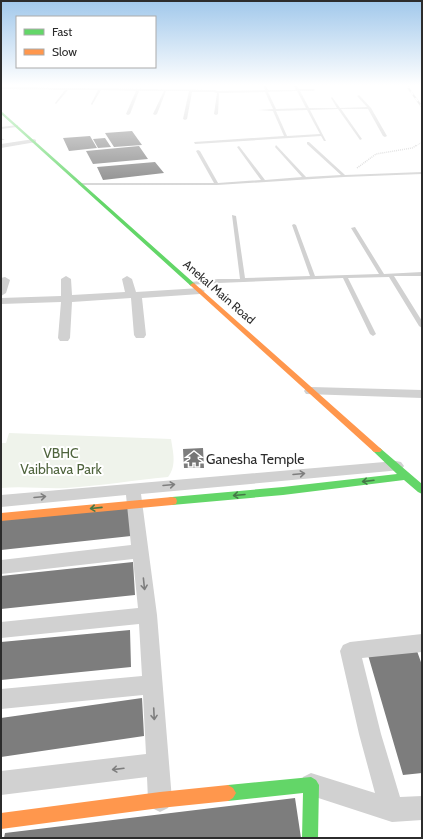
<svg xmlns="http://www.w3.org/2000/svg" width="423" height="839" viewBox="0 0 423 839" font-family="Cabin,sans-serif">
	<rect width="100%" height="100%" fill="#fff"/>
	<path fill="#eff3eb" d="M 9,433 L 171,439 C 173,452 177,466 168,477 C 134,480 100,486 66,488 C 44,489 24,486 1,488 L 1,443 L 6,443 Z"/>
	<path fill="#7d7d7d" d="M 132,131 L 142,145 L 114,147 L 105,133 Z
		M 90,136 L 97,148 L 69,151 L 63,138 Z
		M 105,138 L 111,147 L 98,148 L 93,139 Z
		M 139,146 L 148,159 L 93,164 L 86,151 Z
		M 155,162 L 164,173 L 103,180 L 97,167 Z
		M 203,448 L 204,468 L 184,468 L 183,449 Z
		M 129,507 L 131,536 L 1,550 L 1,520 Z
		M 133,562 L 135,595 L 1,609 L 1,576 Z
		M 130,630 L 131,667 L 1,680 L 1,642 Z
		M 417,651 L 422,665 L 422,773 L 403,775 L 368,655 Z
		M 142,698 L 144,736 L 1,757 L 1,718 Z
		M 295,798 L 301,838 L 4,838 L 5,833 Z"/>
	<g fill="none" stroke-linecap="round" stroke-linejoin="round">
		<path stroke="#d1d1d1" stroke-width="1" stroke-dasharray="1 1" stroke-linecap="butt" d="M 416,146 L 422,142"/>
		<path stroke="#d1d1d1" stroke-width="1.5" stroke-dasharray="1 1" stroke-linecap="butt" d="M 357,168 L 376,154 L 412,148 L 417,145"/>
		<path fill="#d1d1d1" fill-rule="evenodd" d="M 263,85 L 265,85 L 268,90 L 296,90 L 294,85 L 296,85 L 299,89 L 315,89 L 314,91 L 300,91 L 309,108 L 337,108 L 331,98 L 332,97 L 340,108 L 367,107 L 357,96 L 359,95 L 371,108 L 387,136 L 385,137 L 383,136 L 368,109 L 341,109 L 362,139 L 360,140 L 338,109 L 310,110 L 326,141 L 324,141 L 321,136 L 195,144 L 194,142 L 284,136 L 273,111 L 258,110 L 273,109 L 265,92 L 219,93 L 218,114 L 216,115 L 214,114 L 217,93 L 214,92 L 192,92 L 187,119 L 185,120 L 183,119 L 189,91 L 166,91 L 157,114 L 155,115 L 153,114 L 164,91 L 139,91 L 130,114 L 128,115 L 126,114 L 136,91 L 101,90 L 92,105 L 91,104 L 98,90 L 68,90 L 56,104 L 55,103 L 65,90 L 1,89 L 1,87 L 215,90 L 217,91 L 265,90 ZM 297,91 L 306,108 L 276,109 L 268,92 ZM 307,110 L 320,134 L 287,136 L 276,111 Z
			M 18,125 L 17,127 L 1,129 L 1,127 Z
			M 1,138 L 5,140 L 1,140 Z
			M 307,142 L 309,142 L 345,175 L 422,172 L 422,174 L 344,177 L 217,185 L 80,185 L 78,184 L 80,183 L 214,183 L 196,151 L 198,150 L 200,151 L 218,183 L 261,180 L 237,147 L 239,146 L 265,180 L 302,177 L 275,147 L 276,145 L 306,177 L 341,175 L 307,144 Z
			M 232,215 L 236,216 L 245,278 L 310,276 L 292,225 L 294,224 L 296,225 L 315,276 L 379,274 L 351,228 L 355,227 L 384,274 L 422,272 L 422,276 L 394,276 L 422,321 L 422,328 L 419,326 L 389,277 L 348,278 L 376,334 L 373,336 L 370,334 L 343,278 L 218,283 L 189,285 L 189,283 L 191,282 L 218,279 L 240,279 Z"/>
		<path fill="#d1d1d1" fill-rule="evenodd" d="M 34,139 L 36,140 L 36,142 L 1,148 L 1,144 Z
			M 66,276 L 71,279 L 72,295 L 125,292 L 122,279 L 127,276 L 132,279 L 136,292 L 200,288 L 205,291 L 200,294 L 142,298 L 146,335 L 144,338 L 136,338 L 134,335 L 131,298 L 72,302 L 70,338 L 68,341 L 60,341 L 58,338 L 61,302 L 1,304 L 1,298 L 61,296 L 61,279 Z
			M 5,277 L 10,280 L 6,293 L 1,296 L 1,278 Z
			M 311,387 L 422,390 L 422,398 L 306,394 L 304,391 L 306,388 Z
			M 396,461 L 401,462 L 404,466 L 401,470 L 141,494 L 157,615 L 172,800 L 168,808 L 160,812 L 152,808 L 148,800 L 147,777 L 1,795 L 1,771 L 146,754 L 143,695 L 1,709 L 1,689 L 142,676 L 139,624 L 1,638 L 1,622 L 138,608 L 133,559 L 1,574 L 1,560 L 131,545 L 126,495 L 1,507 L 1,495 Z
			M 422,634 L 422,652 L 362,658 L 381,734 L 400,797 L 422,796 L 422,820 L 392,822 L 303,793 L 299,785 L 303,777 L 311,773 L 375,793 L 359,734 L 340,651 L 343,645 L 350,642 Z"/>
		<path fill="#63d668" fill-rule="evenodd" d="M 1,111 L 195,284 L 195,286 L 191,286 L 1,114 Z
			M 377,447 L 380,448 L 422,484 L 422,494 L 418,492 L 404,480 L 283,495 L 172,505 L 168,504 L 167,501 L 168,498 L 172,497 L 283,487 L 397,474 L 374,452 L 372,450 Z
			M 311,777 L 316,780 L 319,785 L 318,838 L 302,838 L 303,793 L 228,801 L 223,798 L 220,793 L 223,788 L 228,785 Z"/>
		<path fill="#ff974d" fill-rule="evenodd" d="M 193,283 L 195,284 L 380,448 L 382,450 L 380,452 L 374,452 L 191,286 L 190,285 Z
			M 172,497 L 176,498 L 177,501 L 176,504 L 172,505 L 1,521 L 1,513 Z
			M 228,785 L 233,788 L 236,793 L 233,798 L 228,801 L 160,808 L 1,829 L 1,813 L 160,792 Z"/>
		<g stroke="#b8b8b8" stroke-width="2">
			<path id="rail" d="M 406,85 L 422,107"/>
		</g>
		<use href="#rail" stroke="#fff" stroke-width="1.5" stroke-dasharray="4" stroke-linecap="butt"/>
	</g>
	<defs><path id="oneway-shaft" d="M-6 0H5M1.5-3L5.5 0L1.5 3" fill="none" stroke-width="1.6" stroke-linecap="round" stroke-linejoin="round"/></defs>
	<g stroke="#7e7e7e">
		<use href="#oneway-shaft" transform="translate(299 474) rotate(-5)"/>
		<use href="#oneway-shaft" transform="translate(169 485) rotate(-5)"/>
		<use href="#oneway-shaft" transform="translate(40 497) rotate(-5)"/>
		<use href="#oneway-shaft" transform="translate(144 584) rotate(84)"/>
		<use href="#oneway-shaft" transform="translate(154 714) rotate(87)"/>
		<use href="#oneway-shaft" transform="translate(118 769) rotate(173)"/>
	</g>
	<g stroke="#457847">
		<use href="#oneway-shaft" transform="translate(368 481) rotate(173)"/>
		<use href="#oneway-shaft" transform="translate(239 495) rotate(175)"/>
		<use href="#oneway-shaft" transform="translate(96 508) rotate(174)"/>
	</g>
	<linearGradient id="sky" x2="0" y2="1"><stop stop-color="#a1c8eb"/><stop offset="0.42" stop-color="#fff"/><stop offset="1" stop-color="#fff" stop-opacity="0"/></linearGradient>
	<rect width="423" height="202" fill="url(#sky)"/>
	<defs>
		<g id="temple-bare" transform="scale(1.2)"><path d="M0-6L5-2H3V0L6.5 2.5H4V6H1.5V3h-3V6H-4V2.5H-6.5L-3 0V-2H-5Z" fill="#767676" stroke="#fff" stroke-width="2.5" paint-order="stroke"/></g>
	</defs>
	<g fill-rule="evenodd">
		<use href="#temple-bare" x="194" y="459"/>
	</g>
	<g text-anchor="middle" stroke-width="4" stroke-linejoin="round" paint-order="stroke">
		<g font-size="12" fill="#2c2c2c" stroke="#fff">
			<text transform="translate(219 292) rotate(41)" y="4">Anekal Main Road</text>
		</g>
		<g font-size="14" fill="#4f643d" stroke="#fff">
			<text x="61" y="458">VBHC<tspan x="61" dy="16">Vaibhava Park</tspan></text>
		</g>
		<g font-size="14" fill="#2c2c2c" stroke="#fff" text-anchor="start">
			<text x="206" y="464">Ganesha Temple</text>
		</g>
	</g>
	<rect width="423" height="839" fill="none" stroke="#2c2c2c" stroke-width="4"/>
	<rect x="16" y="16" width="140" height="52" fill="#ffffff" stroke="#ababab"/>
	<rect x="24" y="29" width="20" height="6" fill="#63d668" stroke="#ababab"/>
	<text x="52" y="36" font-size="12" fill="#2c2c2c">Fast</text>
	<rect x="24" y="49" width="20" height="6" fill="#ff974d" stroke="#ababab"/>
	<text x="52" y="56" font-size="12" fill="#2c2c2c">Slow</text>
</svg>
